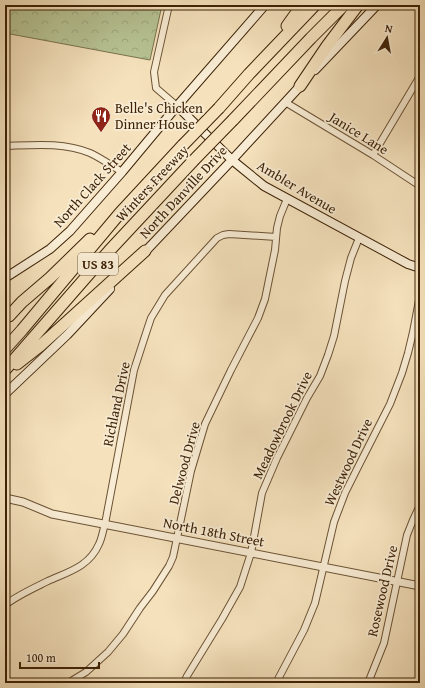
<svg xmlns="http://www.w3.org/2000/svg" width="425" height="688" viewBox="0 0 425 688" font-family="'Gentium Book Plus',serif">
	<defs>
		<pattern id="forest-crowns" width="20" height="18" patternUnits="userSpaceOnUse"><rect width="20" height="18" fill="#b7c495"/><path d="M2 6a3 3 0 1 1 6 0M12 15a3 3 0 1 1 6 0" fill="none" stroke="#9ea87f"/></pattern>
	</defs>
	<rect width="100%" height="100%" fill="#f5e2bd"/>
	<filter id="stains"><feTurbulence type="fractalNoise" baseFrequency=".005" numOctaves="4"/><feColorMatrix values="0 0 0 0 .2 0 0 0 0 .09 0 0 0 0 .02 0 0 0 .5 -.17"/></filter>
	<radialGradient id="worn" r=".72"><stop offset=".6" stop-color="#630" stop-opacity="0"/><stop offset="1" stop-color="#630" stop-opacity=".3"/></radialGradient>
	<path fill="url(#forest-crowns)" stroke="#7a734e" d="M 5,5 L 162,5 L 150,60 L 5,33 Z"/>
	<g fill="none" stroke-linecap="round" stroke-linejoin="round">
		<g stroke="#6b5234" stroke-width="8">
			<path id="minor" d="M 169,5 L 154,72 L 156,88 L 177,106
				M 285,102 L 373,155 L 420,186
				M 5,146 C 34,145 63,142 90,153 C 101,158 112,166 122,172
				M 373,155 L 420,76
				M 5,605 C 18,595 34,588 48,581 C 68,572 89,567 99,544 C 102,538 103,530 105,524 L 134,370 L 147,330 L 151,318 L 165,295 L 217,238 L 223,235 L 229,234 L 276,237
				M 68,683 L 86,672 L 108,652 L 123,634 L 140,608 L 153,591 L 169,566 L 173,557 L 177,538 L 191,471 L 205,424 L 231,370 L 258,318 L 265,299 L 275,250 L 277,228 L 280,216 L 287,199
				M 184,683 L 187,676 L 222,619 L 240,587 L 251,553 L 262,493 L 277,458 L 307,398 L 320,376 L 328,355 L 334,336 L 345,281 L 351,258 L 359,238
				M 276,683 L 304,630 L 315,603 L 334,522 L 345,493 L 358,467 L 390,404 L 402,373 L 408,353 L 413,332 L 420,295
				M 368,683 L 384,643 L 407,535 L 413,520 L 420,505"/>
		</g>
		<g stroke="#6b5234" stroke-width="9">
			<path id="tertiary" d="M 5,498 L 23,502 L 52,514 L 420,586"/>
		</g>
		<g stroke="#3d2207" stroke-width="10">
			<path id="secondary" d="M 315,70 L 377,5
				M 177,106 L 232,160 L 264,186 L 408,264 L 420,268
				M 142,255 L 232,160 L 303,83
				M 5,278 L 50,249 L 70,231 L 122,172 L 177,106 L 265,5
				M 5,394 L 67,335 L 110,289"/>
		</g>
		<g stroke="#3d2207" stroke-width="13">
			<path id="motorway" d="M 287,26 L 302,5
				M 300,86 L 327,46 L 358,5
				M 219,108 L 249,74 L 315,5
				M 233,120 L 311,38 L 344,5
				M 5,317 L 9,316 L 22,302 L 50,278 L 90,239
				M 5,349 L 22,330 L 120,213 L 183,145
				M 17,364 L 40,346 L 145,251
				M 5,370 L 109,251 L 193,161"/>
		</g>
		<use href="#minor" stroke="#f8ecd4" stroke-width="6"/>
		<use href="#tertiary" stroke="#f8ecd4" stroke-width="7"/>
		<use href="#secondary" stroke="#f8ecd4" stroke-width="8"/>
		<use href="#motorway" stroke="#f5e2bd" stroke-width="11"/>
		<g stroke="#3d2207" stroke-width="13" stroke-linecap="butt">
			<path id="motorway-bridge" d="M 183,145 L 219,108
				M 193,161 L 233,120"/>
		</g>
		<use href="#motorway-bridge" stroke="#f5e2bd" stroke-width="11"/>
	</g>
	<defs>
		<g id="restaurant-pin" transform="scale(1)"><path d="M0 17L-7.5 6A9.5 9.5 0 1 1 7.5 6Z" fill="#8f2418" stroke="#f8ecd4"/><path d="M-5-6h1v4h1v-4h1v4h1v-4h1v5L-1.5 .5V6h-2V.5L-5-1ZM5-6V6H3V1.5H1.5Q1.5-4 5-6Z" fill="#fff"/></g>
	</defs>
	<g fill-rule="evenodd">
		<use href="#restaurant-pin" x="101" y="116"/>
	</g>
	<g text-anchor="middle" stroke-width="3.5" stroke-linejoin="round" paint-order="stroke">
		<rect fill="#f8ecd4" stroke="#755f44" stroke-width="1" x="78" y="253" width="40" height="22" rx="3"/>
		<g font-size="13" font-weight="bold" fill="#3d2207">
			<text x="98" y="269">US 83</text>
		</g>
		<g font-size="14" fill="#3d2207" stroke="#f8ecd4" text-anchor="start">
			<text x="115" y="113">Belle's Chicken<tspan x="115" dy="16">Dinner House</tspan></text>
		</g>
		<g font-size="14" fill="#3d2207" stroke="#f8ecd4">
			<text transform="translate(359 133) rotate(32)" y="5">Janice Lane</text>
			<text transform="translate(152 183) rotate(-47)" y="5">Winters Freeway</text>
			<text transform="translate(92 185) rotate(-48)" y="5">North Clack Street</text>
			<text transform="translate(297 187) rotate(31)" y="5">Ambler Avenue</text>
			<text transform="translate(183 192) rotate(-47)" y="5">North Danville Drive</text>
			<text transform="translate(116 404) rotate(-78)" y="5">Richland Drive</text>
			<text transform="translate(282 425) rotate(-64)" y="5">Meadowbrook Drive</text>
			<text transform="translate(348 462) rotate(-65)" y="5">Westwood Drive</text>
			<text transform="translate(184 463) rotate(-75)" y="5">Delwood Drive</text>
			<text transform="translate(214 532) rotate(11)" y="5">North 18th Street</text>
			<text transform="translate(382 591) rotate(-77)" y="5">Rosewood Drive</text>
		</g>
	</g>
	<rect width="425" height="688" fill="none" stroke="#f5e2bd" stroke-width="20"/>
	<rect x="6" y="6" width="413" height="676" fill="none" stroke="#3d2207" stroke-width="2"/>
	<rect x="10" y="10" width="405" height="668" fill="none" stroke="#3d2207"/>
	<g transform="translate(387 38) rotate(11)" stroke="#f8ecd4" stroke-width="3" paint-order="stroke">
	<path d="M0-3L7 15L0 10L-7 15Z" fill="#3d2207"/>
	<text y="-6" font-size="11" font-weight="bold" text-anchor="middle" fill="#3d2207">N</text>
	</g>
	<path d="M20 662v6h79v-6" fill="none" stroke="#3d2207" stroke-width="2"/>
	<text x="26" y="662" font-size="12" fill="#3d2207" stroke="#f8ecd4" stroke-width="3" paint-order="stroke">100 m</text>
	<rect width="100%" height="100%" filter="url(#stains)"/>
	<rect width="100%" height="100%" fill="url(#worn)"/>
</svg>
